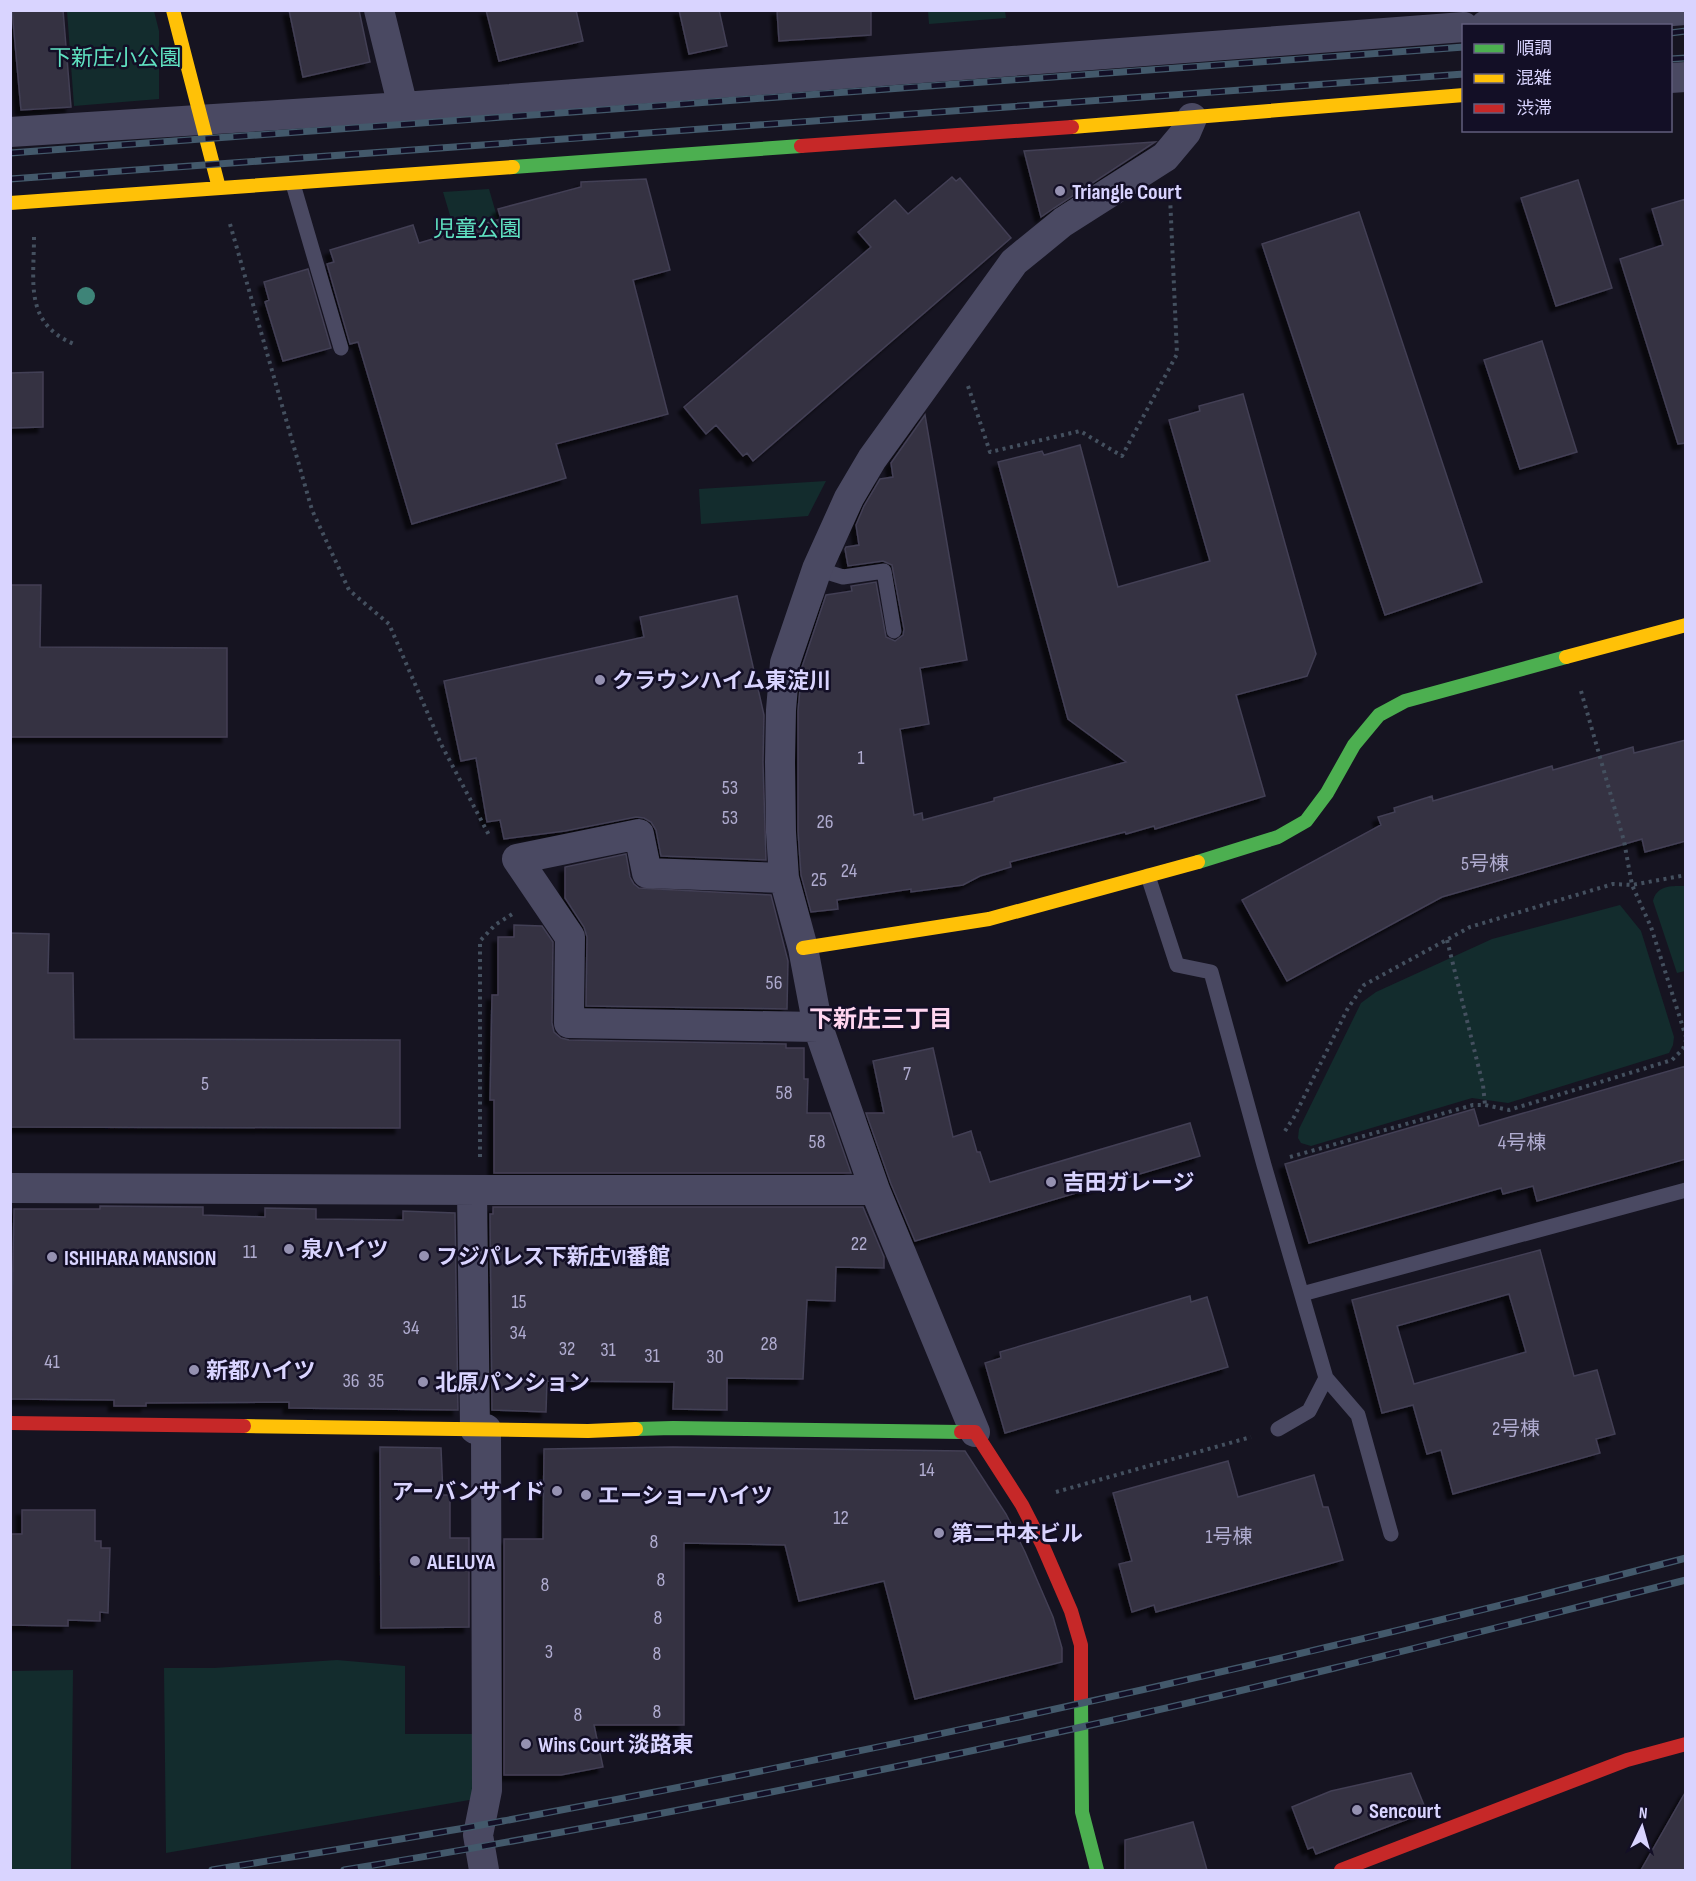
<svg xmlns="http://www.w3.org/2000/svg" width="1696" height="1881" viewBox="0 0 1696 1881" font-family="'Sofia Sans Condensed','Noto Sans JP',sans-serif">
	<defs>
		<filter id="shadow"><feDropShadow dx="-5.5" dy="5.5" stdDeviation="1.5" flood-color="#0009"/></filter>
	</defs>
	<rect width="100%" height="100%" fill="#161421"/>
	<path fill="#132c2d" d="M 67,11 L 154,11 L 159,31 L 159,99 L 74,106 Z
		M 928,11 L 1005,11 L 1006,18 L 929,24 Z
		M 489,189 L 508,255 L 466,269 L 443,192 Z
		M 826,481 L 808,516 L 701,524 L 699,489 Z
		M 1685,886 L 1685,971 L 1677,973 L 1653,901 C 1657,885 1671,886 1685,886 Z
		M 1620,905 L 1641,931 L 1674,1037 L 1673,1045 L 1669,1053 L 1508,1103 L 1472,1098 L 1311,1146 L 1301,1143 L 1298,1138 L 1299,1129 L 1361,1003 L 1376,992 L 1492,939 Z
		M 337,1660 L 405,1666 L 405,1734 L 475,1734 L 475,1799 L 166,1853 L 164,1668 L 214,1668 Z
		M 73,1670 L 71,1870 L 11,1870 L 11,1671 Z"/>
	<path fill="#343243" stroke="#433f54" stroke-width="1.5" fill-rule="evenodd" filter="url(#shadow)" d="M 12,10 L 63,10 L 71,107 L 21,110 Z
		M 289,10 L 359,10 L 370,62 L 303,77 Z
		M 486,10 L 576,10 L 583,41 L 499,61 Z
		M 679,10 L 719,10 L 727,46 L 689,54 Z
		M 777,10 L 871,10 L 871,35 L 779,41 Z
		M 1155,142 L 1054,208 L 1041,217 L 1024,151 Z
		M 952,177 L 956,181 L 960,178 L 1011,238 L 753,461 L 747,453 L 743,456 L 716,425 L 706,434 L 684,407 L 871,247 L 858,232 L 895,200 L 908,214 Z
		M 646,179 L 670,270 L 633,280 L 668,414 L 556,444 L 566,478 L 412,524 L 358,342 L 350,344 L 327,264 L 334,262 L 330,250 L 413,225 L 419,243 L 501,219 L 498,209 L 581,187 L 581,182 Z
		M 1578,180 L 1612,288 L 1556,306 L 1521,198 Z
		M 1686,199 L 1686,443 L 1678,444 L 1620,259 L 1663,245 L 1652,209 Z
		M 1359,212 L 1482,582 L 1385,615 L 1262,244 Z
		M 308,269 L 331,348 L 283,361 L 265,302 L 269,300 L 264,282 Z
		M 1542,341 L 1577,452 L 1520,469 L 1484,360 Z
		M 43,372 L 43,427 L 10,428 L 10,373 Z
		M 1243,394 L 1316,654 L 1307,676 L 1236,695 L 1265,796 L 1155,829 L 1154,826 L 1126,834 L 1125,832 L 1010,862 L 1011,867 L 980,876 L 963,885 L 911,892 L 911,889 L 837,900 L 838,909 L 811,912 L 801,875 L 798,831 L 798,711 L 802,667 L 826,595 L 852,591 L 851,586 L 876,582 L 886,637 L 895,641 L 903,635 L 904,629 L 892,565 L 883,561 L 848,566 L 845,549 L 846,547 L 859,545 L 856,525 L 864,506 L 880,479 L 893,477 L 891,463 L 925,415 L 967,660 L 920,668 L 929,724 L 900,729 L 914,815 L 922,813 L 923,820 L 994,801 L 994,798 L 1126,762 L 1068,719 L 998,462 L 1042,451 L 1044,455 L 1080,445 L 1118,587 L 1210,561 L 1169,420 L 1200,411 L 1199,406 Z
		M 10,585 L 41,585 L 40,647 L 227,648 L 227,737 L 10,737 Z
		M 737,596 L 764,715 L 763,762 L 766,860 L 661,856 L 656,830 L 651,822 L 644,818 L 636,817 L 565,831 L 504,839 L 500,820 L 487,822 L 476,758 L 461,761 L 444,681 L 644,637 L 640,617 Z
		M 1686,740 L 1686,841 L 1645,852 L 1642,839 L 1442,897 L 1287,981 L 1242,900 L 1381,825 L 1378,817 L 1395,812 L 1394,808 L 1432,796 L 1433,801 L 1552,766 L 1553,770 L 1633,747 L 1634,753 Z
		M 626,854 L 630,877 L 634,884 L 639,888 L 771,895 L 788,961 L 787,1009 L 586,1006 L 587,937 L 584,927 L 565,898 L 565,867 Z
		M 514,925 L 542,926 L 553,942 L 552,1023 L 554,1032 L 561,1038 L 569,1040 L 786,1044 L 786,1048 L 804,1048 L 804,1079 L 808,1079 L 807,1113 L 830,1113 L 851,1173 L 494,1173 L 494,1100 L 490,1100 L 492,995 L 498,995 L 498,937 L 514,937 Z
		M 10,933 L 49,934 L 48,973 L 73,973 L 74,1039 L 400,1040 L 400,1128 L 10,1127 Z
		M 933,1048 L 953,1137 L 971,1131 L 977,1152 L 980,1152 L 990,1182 L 1190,1123 L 1200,1156 L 915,1241 L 891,1184 L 866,1113 L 884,1113 L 873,1061 Z
		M 1686,1066 L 1686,1159 L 1537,1201 L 1533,1186 L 1503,1194 L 1501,1188 L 1309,1243 L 1285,1164 L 1474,1109 L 1479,1126 Z
		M 100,1206 L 203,1207 L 203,1215 L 265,1217 L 265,1208 L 316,1209 L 316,1219 L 403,1220 L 403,1211 L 455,1213 L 458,1410 L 289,1408 L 289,1402 L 146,1403 L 146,1406 L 114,1406 L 114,1400 L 10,1399 L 14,1209 L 100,1209 Z
		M 493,1207 L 863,1207 L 884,1257 L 884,1268 L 836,1267 L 835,1301 L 807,1300 L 803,1379 L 727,1378 L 727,1410 L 673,1409 L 674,1382 L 547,1381 L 546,1412 L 492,1410 L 490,1214 L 493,1214 Z
		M 1540,1250 L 1574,1376 L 1597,1370 L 1615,1434 L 1596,1439 L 1600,1453 L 1453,1494 L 1441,1450 L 1427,1454 L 1413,1405 L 1382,1413 L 1352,1300 ZM 1509,1294 L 1526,1352 L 1414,1384 L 1397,1326 Z
		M 1190,1296 L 1191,1302 L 1207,1297 L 1228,1367 L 1005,1433 L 985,1363 L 1001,1358 L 1000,1352 Z
		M 380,1447 L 441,1448 L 443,1495 L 450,1495 L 450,1538 L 469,1538 L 469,1627 L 381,1628 Z
		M 673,1447 L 965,1451 L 1006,1514 L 1025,1552 L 1053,1617 L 1062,1648 L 1062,1662 L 915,1699 L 884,1581 L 799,1601 L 785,1545 L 684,1543 L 684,1725 L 594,1725 L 603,1767 L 561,1775 L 504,1775 L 504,1539 L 543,1539 L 544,1449 Z
		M 1228,1461 L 1238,1497 L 1314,1475 L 1323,1507 L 1328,1507 L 1343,1560 L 1156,1612 L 1154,1605 L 1132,1612 L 1119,1564 L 1132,1561 L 1113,1493 Z
		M 22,1510 L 95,1510 L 95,1541 L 101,1541 L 101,1548 L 110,1548 L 108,1613 L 100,1612 L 100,1621 L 68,1620 L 68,1626 L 10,1625 L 10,1534 L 22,1534 Z
		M 1411,1773 L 1424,1805 L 1419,1807 L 1421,1814 L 1316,1854 L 1313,1847 L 1308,1849 L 1292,1807 L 1331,1791 Z
		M 1686,1791 L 1686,1870 L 1641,1870 Z
		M 1193,1822 L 1207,1870 L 1125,1870 L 1125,1840 Z"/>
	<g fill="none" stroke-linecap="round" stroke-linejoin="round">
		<path stroke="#44505f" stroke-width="4" stroke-dasharray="3 4.5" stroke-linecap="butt" d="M 230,224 L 312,510 L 349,590 L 389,624 L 441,744 L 490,837
			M 34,237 C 34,283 24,323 74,344
			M 968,386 L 990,452 L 1080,431 L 1122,456 L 1177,354 L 1170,196
			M 1581,691 L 1624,841 L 1632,885 L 1651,927 L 1686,1037
			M 1447,940 L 1483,1085 L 1485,1105
			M 1285,1131 L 1294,1117 L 1348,1008 L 1364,985 L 1470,927 L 1613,884 L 1632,885 L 1686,875
			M 480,1157 L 480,941 L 495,925 L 514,913
			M 1290,1157 L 1473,1105 L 1485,1105 L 1509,1110 L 1672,1060 L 1683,1049 L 1686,1040
			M 1056,1492 L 1251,1437"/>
		<path stroke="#4a4962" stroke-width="15" d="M 293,184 L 341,348
			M 817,569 L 843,577 L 884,571 L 894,631
			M 1148,876 L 1177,965 L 1211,972 L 1264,1165 L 1326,1378 L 1358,1415 L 1391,1534
			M 1302,1294 L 1686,1190
			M 1278,1429 L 1309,1411 L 1326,1378"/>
		<path stroke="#4a4962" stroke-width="30" d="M 379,10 L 403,107
			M 1485,26 L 1685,10
			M 1670,78 L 1686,77
			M 10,132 L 403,107 L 1464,27
			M 784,878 L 647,873 L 639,834 L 517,859 L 570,937 L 569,1023 L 818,1027
			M 10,1188 L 480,1190 L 875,1190 L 975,1432
			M 472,1190 L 475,1429
			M 875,1190 L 818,1027 L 803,948 L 784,878 L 781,832 L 780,762 L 781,710 L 785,663 L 817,569 L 849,498 L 872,459 L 1014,262 L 1063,222 L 1165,157 L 1186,132 L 1192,118
			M 484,1870 L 478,1835 L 487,1790 L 486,1429"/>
		<path stroke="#4caf50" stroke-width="14" d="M 513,167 L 801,146
			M 1198,862 L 1278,837 L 1306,821 L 1327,793 L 1354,745 L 1379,715 L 1405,701 L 1566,657
			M 636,1429 L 673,1428 L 961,1432
			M 1081,1699 L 1082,1812 L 1097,1870"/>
		<path stroke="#ffc107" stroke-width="14" d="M 173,10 L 219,188
			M 1072,127 L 1464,95
			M 10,203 L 513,167
			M 1566,657 L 1686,625
			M 803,948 L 989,919 L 1198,862
			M 244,1426 L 588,1431 L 636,1429"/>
		<path stroke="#c62828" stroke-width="14" d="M 801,146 L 1072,127
			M 10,1423 L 244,1426
			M 961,1432 L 975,1432 L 1022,1505 L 1042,1544 L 1071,1611 L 1081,1645 L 1081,1699
			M 1341,1870 L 1627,1760 L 1686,1744"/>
		<g stroke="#43596b" stroke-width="7">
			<path id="rail" d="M 1670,33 L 1686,31
				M 1670,59 L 1686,58
				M 10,153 L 1464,47
				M 10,179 L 1464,74
				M 212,1870 C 309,1854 406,1839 503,1821 C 900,1747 1295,1660 1686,1558
				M 344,1870 C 600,1828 855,1777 1109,1721 C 1302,1678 1494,1628 1686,1580"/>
		</g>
		<use href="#rail" stroke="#130f26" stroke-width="4.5" stroke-dasharray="14" stroke-linecap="butt"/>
	</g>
	<circle fill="#3e8478" cx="86" cy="296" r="9"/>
	<g fill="#9591b1" stroke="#130f26" stroke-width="2">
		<circle cx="1060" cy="191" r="6"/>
		<circle cx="600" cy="680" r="6"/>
		<circle cx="1051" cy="1182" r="6"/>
		<circle cx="289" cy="1249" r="6"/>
		<circle cx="424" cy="1256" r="6"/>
		<circle cx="52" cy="1257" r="6"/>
		<circle cx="194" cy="1370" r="6"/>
		<circle cx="423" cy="1382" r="6"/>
		<circle cx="557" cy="1491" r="6"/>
		<circle cx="586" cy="1495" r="6"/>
		<circle cx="939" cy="1533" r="6"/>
		<circle cx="415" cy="1561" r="6"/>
		<circle cx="526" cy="1744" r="6"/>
		<circle cx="1357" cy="1810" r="6"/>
	</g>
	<g text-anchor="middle" stroke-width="5" stroke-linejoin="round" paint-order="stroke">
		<g font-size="20" fill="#b0acd0">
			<text x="861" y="764">1</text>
			<text x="730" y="794">53</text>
			<text x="730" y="824">53</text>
			<text x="825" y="828">26</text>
			<text x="1485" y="870">5号棟</text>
			<text x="849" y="877">24</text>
			<text x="819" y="886">25</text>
			<text x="774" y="989">56</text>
			<text x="907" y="1080">7</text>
			<text x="205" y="1090">5</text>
			<text x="784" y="1099">58</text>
			<text x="817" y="1148">58</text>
			<text x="1522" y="1149">4号棟</text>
			<text x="859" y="1250">22</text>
			<text x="250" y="1258">11</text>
			<text x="519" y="1308">15</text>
			<text x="411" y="1334">34</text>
			<text x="518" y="1339">34</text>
			<text x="769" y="1350">28</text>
			<text x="567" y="1355">32</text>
			<text x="608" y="1356">31</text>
			<text x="652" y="1362">31</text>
			<text x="715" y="1363">30</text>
			<text x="52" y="1368">41</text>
			<text x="351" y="1387">36</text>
			<text x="376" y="1387">35</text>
			<text x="1516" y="1435">2号棟</text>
			<text x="927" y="1476">14</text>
			<text x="841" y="1524">12</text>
			<text x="1229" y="1543">1号棟</text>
			<text x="654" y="1548">8</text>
			<text x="661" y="1586">8</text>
			<text x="545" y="1591">8</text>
			<text x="658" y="1624">8</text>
			<text x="549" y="1658">3</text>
			<text x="657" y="1660">8</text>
			<text x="657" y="1718">8</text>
			<text x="578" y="1721">8</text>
		</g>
		<g font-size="22" fill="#5fe0c0" stroke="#130f26">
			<text x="115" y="65">下新庄小公園</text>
			<text x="477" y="236">児童公園</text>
		</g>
		<g font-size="22" font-weight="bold" fill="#d9d4ff" stroke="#130f26" text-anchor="start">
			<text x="1072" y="199">Triangle Court</text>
			<text x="612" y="688">クラウンハイム東淀川</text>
			<text x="1063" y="1190">吉田ガレージ</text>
			<text x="301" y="1257">泉ハイツ</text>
			<text x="436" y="1264">フジパレス下新庄VI番館</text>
			<text x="64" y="1265">ISHIHARA MANSION</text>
			<text x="206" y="1378">新都ハイツ</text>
			<text x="435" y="1390">北原パンション</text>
			<text x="545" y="1499" text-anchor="end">アーバンサイド</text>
			<text x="598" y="1503">エーショーハイツ</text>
			<text x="951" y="1541">第二中本ビル</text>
			<text x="427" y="1569">ALELUYA</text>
			<text x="538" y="1752">Wins Court 淡路東</text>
			<text x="1369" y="1818">Sencourt</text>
		</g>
		<g font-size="24" font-weight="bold" fill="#ffd6f0" stroke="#130f26">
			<text x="881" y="1027">下新庄三丁目</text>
		</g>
	</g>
	<rect width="1696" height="1881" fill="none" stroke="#d9d4ff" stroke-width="24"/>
	<rect x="1462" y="24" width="210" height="108" fill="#130f26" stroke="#625e7d" stroke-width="1.5"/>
	<rect x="1474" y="44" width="30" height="9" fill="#4caf50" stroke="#625e7d" stroke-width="1.5"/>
	<text x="1516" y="54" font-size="18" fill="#d9d4ff">順調</text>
	<rect x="1474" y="74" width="30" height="9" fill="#ffc107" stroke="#625e7d" stroke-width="1.5"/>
	<text x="1516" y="84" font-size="18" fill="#d9d4ff">混雑</text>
	<rect x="1474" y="104" width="30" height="9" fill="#c62828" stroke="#625e7d" stroke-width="1.5"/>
	<text x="1516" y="114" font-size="18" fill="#d9d4ff">渋滞</text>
	<g transform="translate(1642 1827) rotate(5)" stroke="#130f26" stroke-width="4.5" paint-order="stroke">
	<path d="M0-4.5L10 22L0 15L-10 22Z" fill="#d9d4ff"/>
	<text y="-9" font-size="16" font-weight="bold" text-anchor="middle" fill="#d9d4ff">N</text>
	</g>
</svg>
